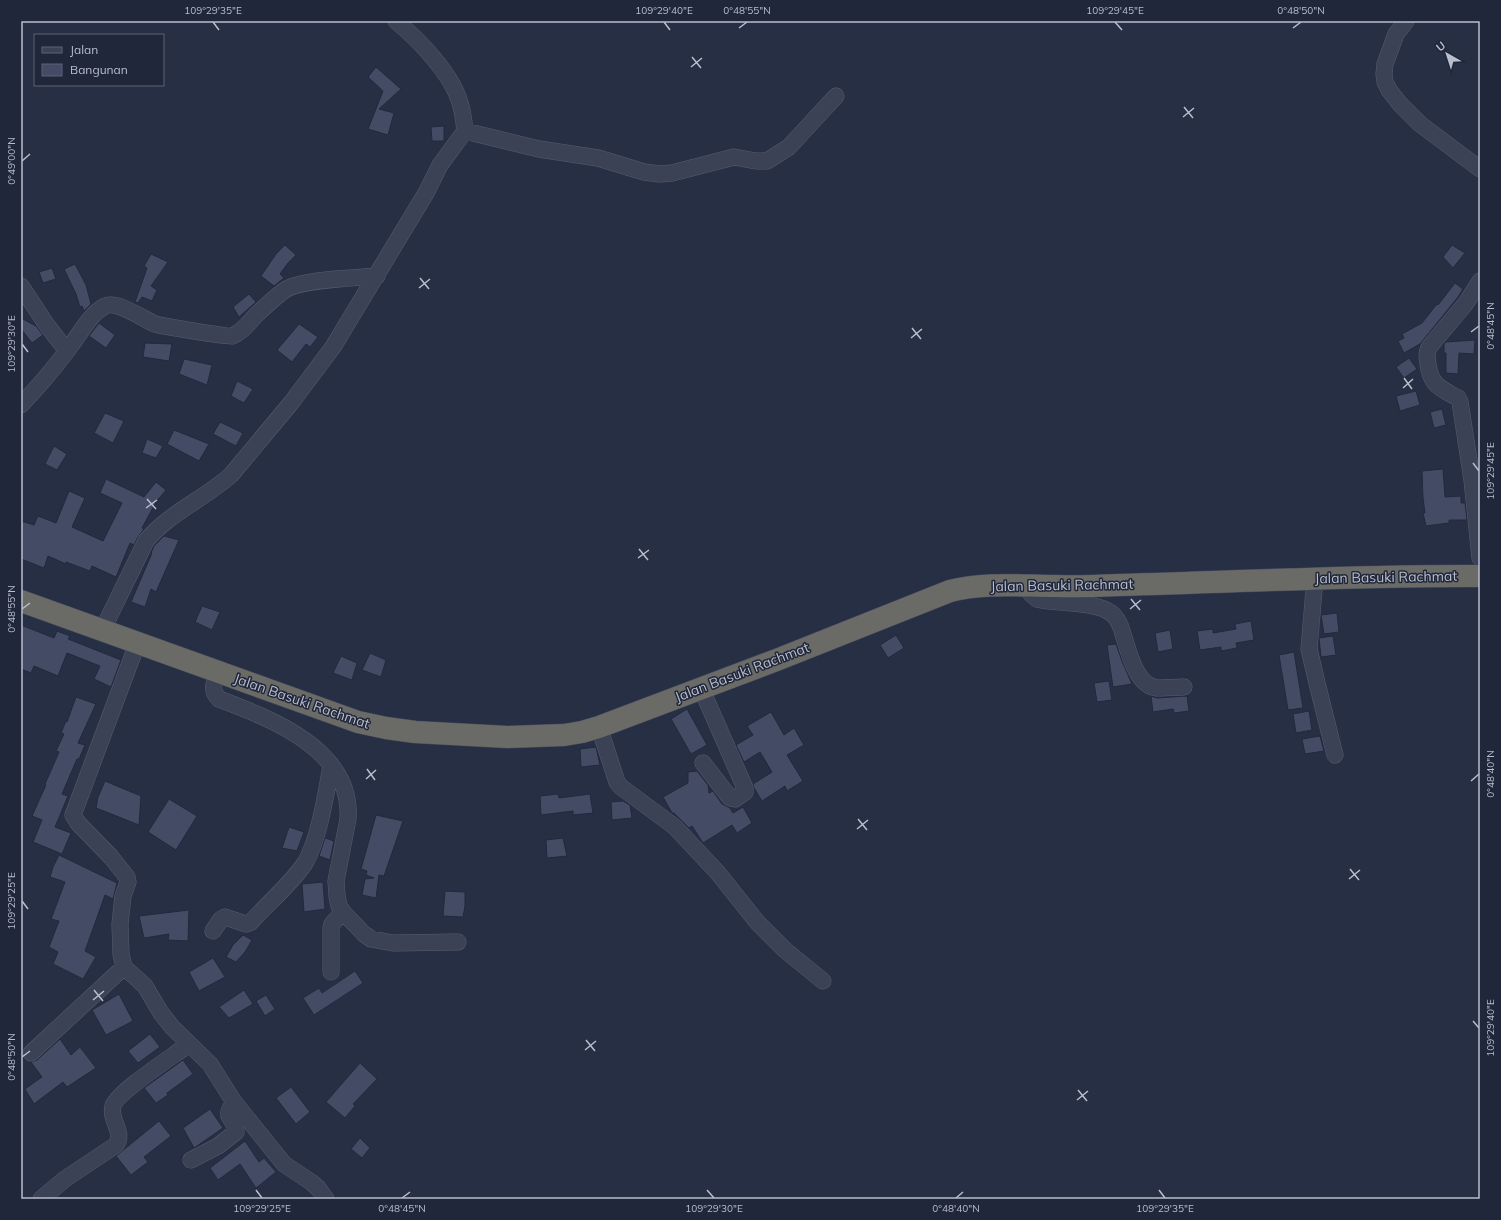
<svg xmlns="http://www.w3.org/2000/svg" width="1501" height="1220" viewBox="0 0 1501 1220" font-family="Mulish,sans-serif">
	<rect width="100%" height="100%" fill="#272f45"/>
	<path fill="#444c65" stroke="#22293c" d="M 376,67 L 401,89 L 379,109 L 394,113 L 388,135 L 368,129 L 383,91 L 368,77 Z
		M 444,126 L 444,141 L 432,141 L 431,127 Z
		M 285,245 L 296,255 L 288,263 L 280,274 L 284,278 L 274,286 L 261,276 L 276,254 Z
		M 1452,245 L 1465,253 L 1453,268 L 1443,257 Z
		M 151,254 L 168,262 L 151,286 L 157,290 L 152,301 L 142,297 L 138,303 L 135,302 L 147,268 L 144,266 Z
		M 75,264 L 86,285 L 91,304 L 84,311 L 82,306 L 80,307 L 76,294 L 64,269 Z
		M 52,268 L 56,279 L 43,283 L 39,272 Z
		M 1455,283 L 1463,289 L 1458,297 L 1420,344 L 1404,353 L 1398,341 L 1404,338 L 1402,334 L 1422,323 L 1437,304 L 1438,305 Z
		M 249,294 L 256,302 L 239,317 L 233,307 Z
		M 21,318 L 36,326 L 43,335 L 32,343 L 21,329 Z
		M 99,323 L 115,335 L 106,348 L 89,336 Z
		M 299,324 L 318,337 L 310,347 L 306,344 L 292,362 L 277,350 Z
		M 1475,340 L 1474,354 L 1459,353 L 1458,374 L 1446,373 L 1446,353 L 1444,353 L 1444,344 L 1446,342 Z
		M 145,343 L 172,344 L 169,361 L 143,357 Z
		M 1409,358 L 1417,369 L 1404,378 L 1396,367 Z
		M 184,359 L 212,365 L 207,385 L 179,374 Z
		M 237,381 L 253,389 L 244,403 L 231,396 Z
		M 1416,391 L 1420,405 L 1400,411 L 1396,396 Z
		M 1442,409 L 1446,425 L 1434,428 L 1430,412 Z
		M 105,413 L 124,421 L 113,443 L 94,433 Z
		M 220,422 L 243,433 L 236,446 L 213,434 Z
		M 174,430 L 209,444 L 199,461 L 167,444 Z
		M 147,439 L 163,446 L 156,458 L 142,453 Z
		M 54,446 L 67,454 L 57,470 L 45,464 Z
		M 1443,469 L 1445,497 L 1461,496 L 1461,503 L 1465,503 L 1467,520 L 1449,520 L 1449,523 L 1426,526 L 1423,513 L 1425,513 L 1423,498 L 1422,471 Z
		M 106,479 L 144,497 L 156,482 L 166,490 L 156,502 L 142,528 L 144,529 L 138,537 L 134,545 L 130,543 L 116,577 L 92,566 L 90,571 L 66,562 L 66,564 L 48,556 L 44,568 L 21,559 L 21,521 L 34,525 L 38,516 L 56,523 L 69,491 L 85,498 L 72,527 L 103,541 L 122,503 L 100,493 Z
		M 164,536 L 179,540 L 156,592 L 151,589 L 145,607 L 131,602 L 152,553 L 151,553 L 154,546 Z
		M 202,606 L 220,612 L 212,630 L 195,622 Z
		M 1337,613 L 1339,632 L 1324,634 L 1321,615 Z
		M 1251,621 L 1254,640 L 1236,643 L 1237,648 L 1221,651 L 1221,647 L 1200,650 L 1197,631 L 1213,629 L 1213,633 L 1236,629 L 1235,624 Z
		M 21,625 L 54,638 L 57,631 L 70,636 L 68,639 L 121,660 L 111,687 L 94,679 L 100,666 L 67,653 L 58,676 L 34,666 L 31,673 L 21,669 Z
		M 1170,630 L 1173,649 L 1158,652 L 1155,633 Z
		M 896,635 L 904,648 L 888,658 L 880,645 Z
		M 1333,636 L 1336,655 L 1321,657 L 1319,638 Z
		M 1116,644 L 1122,661 L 1132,684 L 1113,687 L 1107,645 Z
		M 1294,652 L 1303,708 L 1288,710 L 1279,655 Z
		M 370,653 L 386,660 L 381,677 L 362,670 Z
		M 341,656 L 357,663 L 352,680 L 333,673 Z
		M 1109,681 L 1112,700 L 1097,702 L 1094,683 Z
		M 1151,696 L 1157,698 L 1187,696 L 1189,711 L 1174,713 L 1173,709 L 1153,712 Z
		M 76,697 L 96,704 L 78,743 L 85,745 L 79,759 L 77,759 L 62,794 L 68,796 L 55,827 L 71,833 L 62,854 L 33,842 L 42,820 L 32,816 L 46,785 L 45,784 L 59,752 L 56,751 L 64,734 L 61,733 L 66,721 L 67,722 Z
		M 687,709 L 707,745 L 691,754 L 671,719 Z
		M 1309,711 L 1312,730 L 1296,733 L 1293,714 Z
		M 771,712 L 784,735 L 794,728 L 804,745 L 787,755 L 803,781 L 787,791 L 785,786 L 762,801 L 754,788 L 753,784 L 772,772 L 760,752 L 744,762 L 736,745 L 753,735 L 747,726 Z
		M 1320,736 L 1324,751 L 1305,754 L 1302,739 Z
		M 596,747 L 600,765 L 581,767 L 580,749 Z
		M 697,771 L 708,785 L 709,793 L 713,791 L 722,804 L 730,808 L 733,813 L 743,807 L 752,823 L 737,833 L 732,825 L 703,843 L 692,826 L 689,828 L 674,813 L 672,813 L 663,797 L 688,783 L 688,772 Z
		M 105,781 L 141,796 L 139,825 L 96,808 L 98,797 Z
		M 558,794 L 559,798 L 590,794 L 593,813 L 573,815 L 573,811 L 541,815 L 540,796 Z
		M 169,799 L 197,816 L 176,850 L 148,832 Z
		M 623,801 L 630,805 L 632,818 L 612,820 L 611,802 Z
		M 376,815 L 403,821 L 384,876 L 379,875 L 376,898 L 362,895 L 365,879 L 374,878 L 366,875 L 367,871 L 361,869 Z
		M 289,827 L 304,832 L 297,851 L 282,848 Z
		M 325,838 L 334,841 L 330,860 L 319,856 Z
		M 563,838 L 567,856 L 547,858 L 546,840 Z
		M 59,855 L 117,883 L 113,899 L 105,895 L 85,951 L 96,957 L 83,979 L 53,964 L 58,952 L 49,947 L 59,921 L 51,919 L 65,882 L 50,877 L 53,867 Z
		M 323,882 L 325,909 L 304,912 L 302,884 Z
		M 445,891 L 465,892 L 465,906 L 463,917 L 443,916 Z
		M 189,910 L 188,941 L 168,940 L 169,934 L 144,938 L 139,916 Z
		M 243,935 L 252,940 L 245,952 L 236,962 L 226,957 L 233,945 Z
		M 213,958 L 225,977 L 199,991 L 189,972 Z
		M 355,971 L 363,983 L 314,1015 L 303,998 L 319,988 L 322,993 Z
		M 244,990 L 253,1004 L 229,1018 L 219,1007 Z
		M 119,994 L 133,1021 L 106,1035 L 92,1010 Z
		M 266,995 L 275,1009 L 265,1016 L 256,1001 Z
		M 150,1034 L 160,1047 L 138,1063 L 128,1051 Z
		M 60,1039 L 71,1055 L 80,1047 L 96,1068 L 67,1087 L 63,1082 L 34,1104 L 25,1089 L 42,1077 L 31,1062 L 37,1060 Z
		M 183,1060 L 193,1074 L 167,1093 L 168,1095 L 156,1103 L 144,1088 Z
		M 360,1063 L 377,1079 L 353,1104 L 355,1106 L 345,1118 L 326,1102 Z
		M 291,1087 L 310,1112 L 296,1124 L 276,1098 Z
		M 210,1109 L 223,1128 L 194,1148 L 183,1128 Z
		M 159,1121 L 171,1136 L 144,1157 L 148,1162 L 131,1175 L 116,1156 Z
		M 360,1138 L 370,1148 L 362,1158 L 351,1149 Z
		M 245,1141 L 259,1162 L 264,1158 L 276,1172 L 256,1188 L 240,1164 L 218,1180 L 210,1168 Z"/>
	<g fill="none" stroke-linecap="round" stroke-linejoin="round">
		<g stroke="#575d6f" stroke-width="17">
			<path id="minor" d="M 1406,21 L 1396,34 L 1385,64 L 1384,74 L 1385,82 L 1389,90 L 1400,104 L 1420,124 L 1480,169
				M 465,131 L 539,149 L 598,158 L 644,172 L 659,174 L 672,173 L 734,157 L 756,161 L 767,161 L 789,147 L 836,96
				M 1480,281 L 1466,303 L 1430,346 C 1426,352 1427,357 1428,364 C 1431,386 1440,388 1458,398 L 1460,402 L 1472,480 L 1480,558
				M 21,286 L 46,324 L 67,351
				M 21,405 C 37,388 52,371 66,352 C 78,338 88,315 105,306 C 117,300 143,319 155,324 C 162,326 228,337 232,336 C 243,332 250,321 257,314 C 266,306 275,297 285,290 C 301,279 356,278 377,276
				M 1315,578 L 1309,649 L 1317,683 L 1335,755
				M 1027,586 L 1031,594 L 1037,599 C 1056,604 1096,601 1111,613 C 1118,618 1121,626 1123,634 C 1128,650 1136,686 1157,688 C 1165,688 1175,687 1184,687
				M 102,631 L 146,541 C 169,513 204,499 231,475 L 291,403 L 333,347 L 426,193 L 440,165 L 465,131 C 464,122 463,112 460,103 C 452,74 419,40 396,21
				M 137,644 L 73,815 L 78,823 L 111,857 L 127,877 L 128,882 L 123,896 L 120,924 L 121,954 L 124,967 L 145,986 L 161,1013 L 172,1027 L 210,1064 L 234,1102 L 284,1164 L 311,1182 L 318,1188 L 326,1199
				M 218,672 C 214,683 210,690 219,699 C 272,719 353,750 348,819 L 336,881 L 337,896 L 339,906 L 343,912 L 364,934 L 371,939 L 393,943 L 458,942
				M 701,688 L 745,788 L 745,792 L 735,799 L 730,798 L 703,763
				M 599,727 L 617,782 L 621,787 L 675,827 L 718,873 L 757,922 L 785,950 L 823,981
				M 213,931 L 221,919 L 225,917 L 246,924 L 251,922 C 268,903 292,883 305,863 C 319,840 326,793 331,766
				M 331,972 L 331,928 L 332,924 L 343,912
				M 31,1053 L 124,967
				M 191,1160 L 218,1146 L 236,1132 C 236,1116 221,1121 234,1102
				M 41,1199 L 65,1179 L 116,1145 C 125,1132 109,1120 113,1106 C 117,1092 175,1055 189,1044"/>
		</g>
		<g stroke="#434a5c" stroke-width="23">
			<path id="trunk" d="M 21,601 L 358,722 L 386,728 L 415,732 L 507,737 L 564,735 L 582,732 L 599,727 L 779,659 L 950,591 C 984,582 1021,586 1056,586 C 1077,587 1098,586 1119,585 C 1240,582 1360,575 1480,576"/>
		</g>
		<use href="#minor" stroke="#3b4255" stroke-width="16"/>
		<use href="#trunk" stroke="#6a6a66" stroke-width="22"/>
	</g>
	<path fill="none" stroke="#b9bece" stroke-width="1.5" d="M 213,22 L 219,30M 664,22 L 670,30M 1115,22 L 1122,30M 739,28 L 747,22M 1293,28 L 1301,22M 692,57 L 701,68M 691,67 L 702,58M 1184,107 L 1193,118M 1183,117 L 1194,108M 22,161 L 30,154M 420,278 L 429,289M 419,288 L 430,279M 912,328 L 921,339M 1471,332 L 1479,326M 911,338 L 922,329M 22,344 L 28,352M 1404,378 L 1412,389M 1403,388 L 1413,379M 1473,463 L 1479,471M 147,499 L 156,509M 146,508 L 157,500M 639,549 L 648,560M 638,558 L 649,550M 1131,599 L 1140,610M 22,609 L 30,603M 1130,609 L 1141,600M 367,769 L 375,780M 366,779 L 376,770M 1471,781 L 1479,774M 858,819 L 867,830M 857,829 L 868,820M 1350,869 L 1359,880M 1349,879 L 1360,870M 22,901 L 28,909M 94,990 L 103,1001M 93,1000 L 104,991M 1473,1021 L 1479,1028M 586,1040 L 595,1051M 585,1050 L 596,1041M 22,1057 L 30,1051M 1078,1090 L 1087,1101M 1077,1100 L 1088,1091M 256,1190 L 262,1198M 707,1190 L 714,1198M 1159,1190 L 1165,1198M 402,1198 L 410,1192M 956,1198 L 963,1192"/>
	<g text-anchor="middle" stroke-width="3" stroke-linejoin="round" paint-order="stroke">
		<g font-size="14" fill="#b9bece" stroke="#20273a">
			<text transform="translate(1386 577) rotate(-1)" y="5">Jalan Basuki Rachmat</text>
			<text transform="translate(1062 585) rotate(-1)" y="5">Jalan Basuki Rachmat</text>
			<text transform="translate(742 672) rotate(-21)" y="5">Jalan Basuki Rachmat</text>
			<text transform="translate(302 701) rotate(19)" y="5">Jalan Basuki Rachmat</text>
		</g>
	</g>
	<rect width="1501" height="1220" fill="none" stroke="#20273a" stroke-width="44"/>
	<rect x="34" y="34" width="130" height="52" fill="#20273a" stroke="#5d6375"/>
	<rect x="42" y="47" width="20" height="6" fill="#3b4255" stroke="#5d6375"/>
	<text x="70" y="54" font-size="12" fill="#b9bece">Jalan</text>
	<rect x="42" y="64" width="20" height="12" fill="#444c65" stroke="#5d6375"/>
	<text x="70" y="74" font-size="12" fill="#b9bece">Bangunan</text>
	<g transform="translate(1447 54) rotate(321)" stroke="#20273a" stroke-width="3" paint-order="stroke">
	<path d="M0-3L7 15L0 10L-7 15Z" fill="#b9bece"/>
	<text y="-6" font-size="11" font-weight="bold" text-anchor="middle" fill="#b9bece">U</text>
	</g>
	<rect x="22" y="22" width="1457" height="1176" fill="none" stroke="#b9bece" stroke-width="1.5"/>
	<g font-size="10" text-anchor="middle" fill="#b9bece">
		<text x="213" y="14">109°29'35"E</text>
		<text x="664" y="14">109°29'40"E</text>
		<text x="747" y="14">0°48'55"N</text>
		<text x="1115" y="14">109°29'45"E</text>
		<text x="1301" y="14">0°48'50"N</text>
		<text transform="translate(11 161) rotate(-90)" y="4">0°49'00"N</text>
		<text transform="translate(1490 326) rotate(-90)" y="4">0°48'45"N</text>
		<text transform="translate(11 344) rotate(-90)" y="4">109°29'30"E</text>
		<text transform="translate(1490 471) rotate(-90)" y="4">109°29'45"E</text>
		<text transform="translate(11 609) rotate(-90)" y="4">0°48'55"N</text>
		<text transform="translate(1490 774) rotate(-90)" y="4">0°48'40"N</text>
		<text transform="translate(11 901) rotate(-90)" y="4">109°29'25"E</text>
		<text transform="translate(1490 1028) rotate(-90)" y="4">109°29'40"E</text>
		<text transform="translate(11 1057) rotate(-90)" y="4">0°48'50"N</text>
		<text x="262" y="1212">109°29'25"E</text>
		<text x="402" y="1212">0°48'45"N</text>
		<text x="714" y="1212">109°29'30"E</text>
		<text x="956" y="1212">0°48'40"N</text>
		<text x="1165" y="1212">109°29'35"E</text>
	</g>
</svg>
